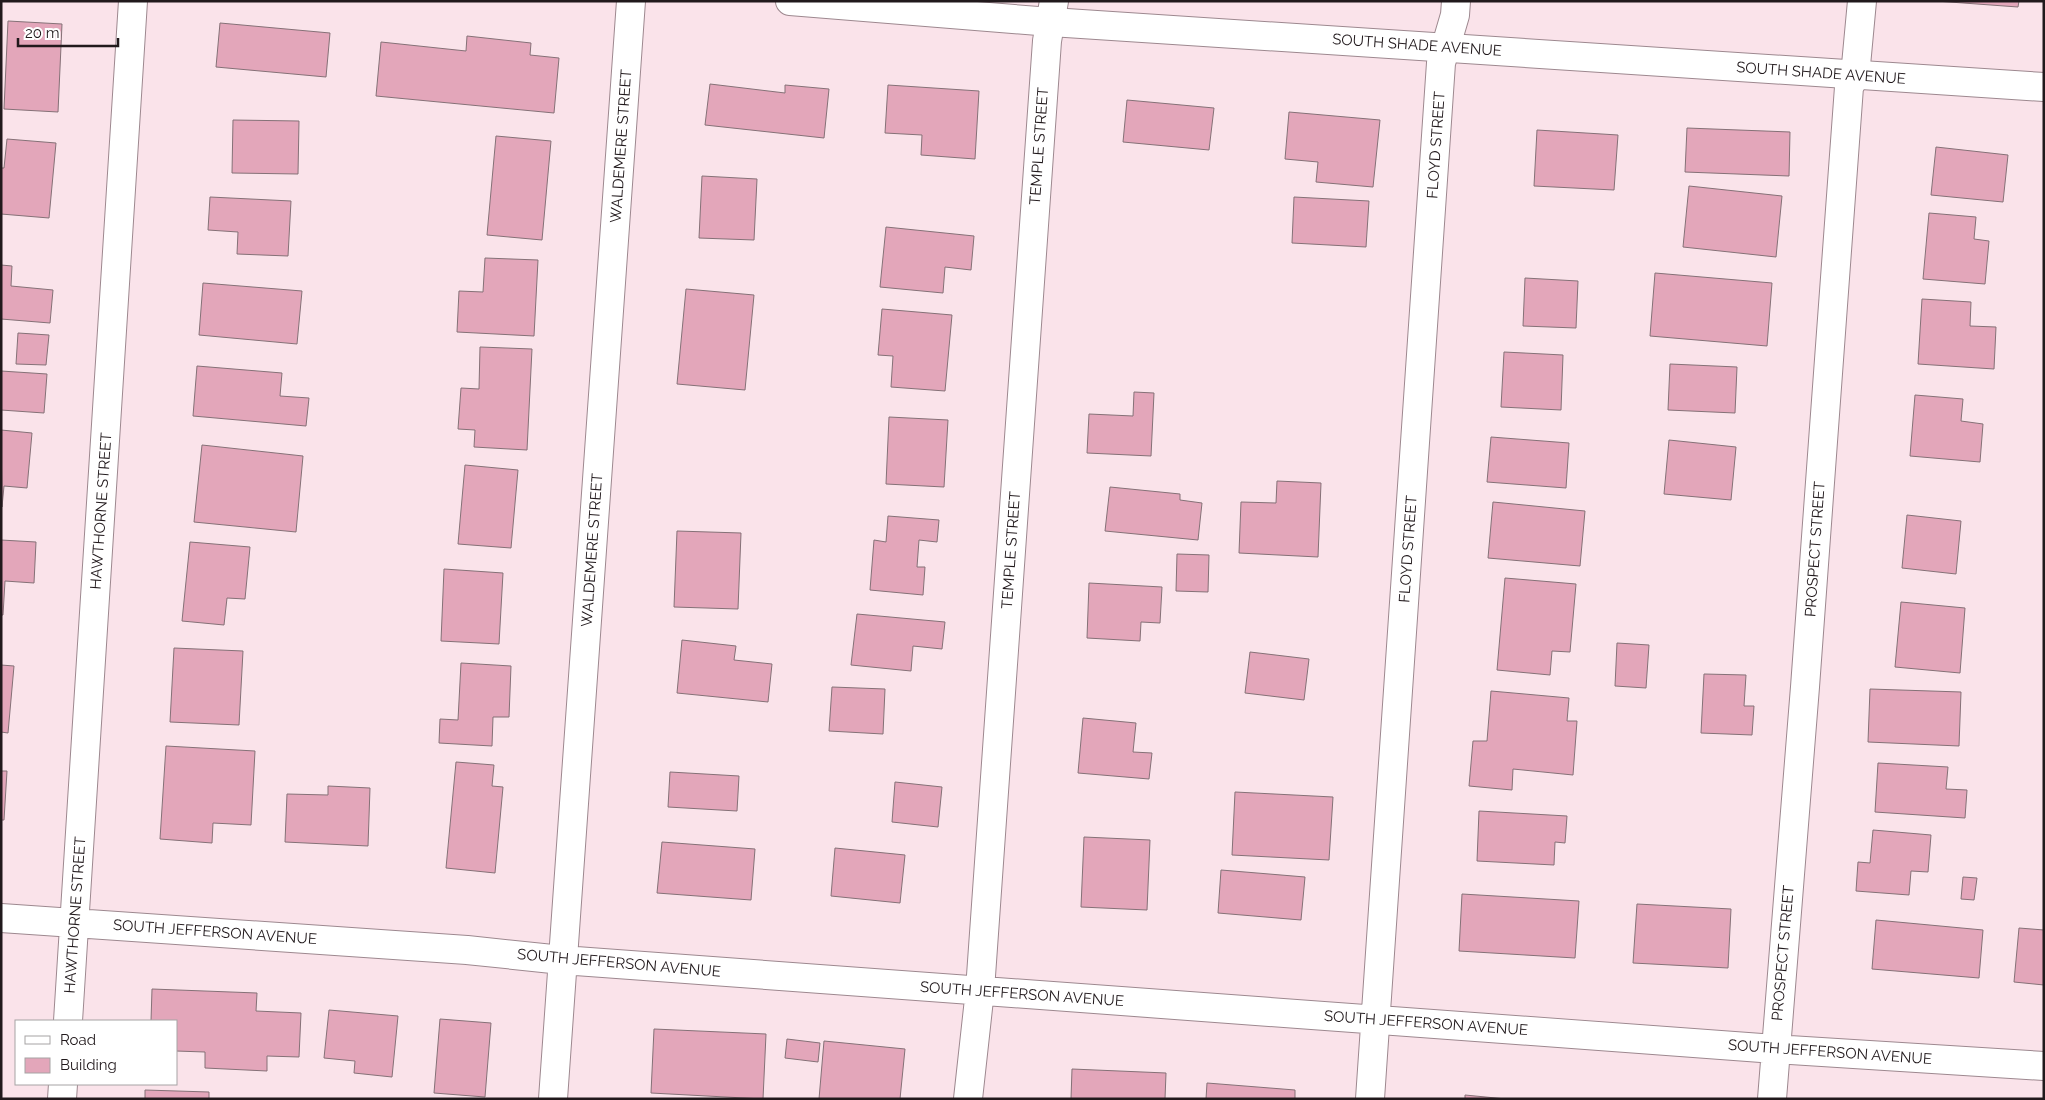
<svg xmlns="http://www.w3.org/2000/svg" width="2045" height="1100" viewBox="0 0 2045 1100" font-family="Raleway,sans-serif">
	<rect width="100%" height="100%" fill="#fae3ea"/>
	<path fill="#e3a6ba" stroke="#857177" d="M 1936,1 L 2019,1 L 2018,7 Z
		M 8,21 L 62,24 L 58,112 L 4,109 Z
		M 220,23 L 330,33 L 326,77 L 216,67 Z
		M 467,36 L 531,43 L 530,55 L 559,58 L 554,113 L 376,96 L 381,42 L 466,51 Z
		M 710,84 L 785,93 L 785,85 L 829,89 L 824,138 L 705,125 Z
		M 888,85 L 979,91 L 975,159 L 921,155 L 922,135 L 885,133 Z
		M 1127,100 L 1214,108 L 1209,150 L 1123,142 Z
		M 1289,112 L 1380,120 L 1373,187 L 1316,182 L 1318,162 L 1285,159 Z
		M 233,120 L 299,121 L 298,174 L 232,173 Z
		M 1687,128 L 1790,132 L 1789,176 L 1685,172 Z
		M 1537,130 L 1618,135 L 1614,190 L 1534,186 Z
		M 496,136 L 551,141 L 542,240 L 487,235 Z
		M 7,139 L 56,143 L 49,218 L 1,214 L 1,168 L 4,168 Z
		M 1936,147 L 2008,155 L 2003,202 L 1931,195 Z
		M 702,176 L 757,179 L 754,240 L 699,238 Z
		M 1689,186 L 1782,196 L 1776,257 L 1683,247 Z
		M 210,197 L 291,201 L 288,256 L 237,254 L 238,232 L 208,230 Z
		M 1294,197 L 1369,201 L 1366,247 L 1292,243 Z
		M 1929,213 L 1976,217 L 1974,239 L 1989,241 L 1985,284 L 1923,279 Z
		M 886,227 L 974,236 L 971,270 L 945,267 L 943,293 L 880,287 Z
		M 485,258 L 538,260 L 534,336 L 457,332 L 459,291 L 483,292 Z
		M 1,265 L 12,266 L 11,286 L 53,290 L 50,323 L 1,319 Z
		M 1655,273 L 1772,283 L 1767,346 L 1650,336 Z
		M 1525,278 L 1578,281 L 1576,328 L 1523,326 Z
		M 203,283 L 302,291 L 297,344 L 199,335 Z
		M 686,289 L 754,295 L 745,390 L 677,384 Z
		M 1922,299 L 1971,302 L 1970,326 L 1996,327 L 1994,369 L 1918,364 Z
		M 882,309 L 952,315 L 945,391 L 891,387 L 893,356 L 878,355 Z
		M 18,333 L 49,335 L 46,365 L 16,364 Z
		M 480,347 L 532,349 L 527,450 L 474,447 L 475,430 L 458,429 L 461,388 L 479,389 Z
		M 1504,352 L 1563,355 L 1561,410 L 1501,407 Z
		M 1670,364 L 1737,367 L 1735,413 L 1668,410 Z
		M 197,366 L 282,373 L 280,396 L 309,398 L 306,426 L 193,416 Z
		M 1,371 L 47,374 L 44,413 L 1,410 Z
		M 1134,392 L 1154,393 L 1151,456 L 1087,453 L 1089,414 L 1133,416 Z
		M 1915,395 L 1963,399 L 1961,421 L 1983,424 L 1980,462 L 1910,456 Z
		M 889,417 L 948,420 L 944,487 L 886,484 Z
		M 1,430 L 32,433 L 27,488 L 4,486 L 2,507 Z
		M 1491,437 L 1569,443 L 1566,488 L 1487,482 Z
		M 1669,440 L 1736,447 L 1731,500 L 1664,494 Z
		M 202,445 L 303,456 L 296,532 L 194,522 Z
		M 465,465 L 518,470 L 511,548 L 458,544 Z
		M 1277,481 L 1321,483 L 1318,557 L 1239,553 L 1241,502 L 1276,503 Z
		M 1110,487 L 1180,494 L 1180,500 L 1202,503 L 1198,540 L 1105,531 Z
		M 1493,502 L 1585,511 L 1580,566 L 1488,558 Z
		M 1907,515 L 1961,521 L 1956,574 L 1902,568 Z
		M 888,516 L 939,520 L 937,542 L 919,540 L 917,567 L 925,567 L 923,595 L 870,590 L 874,540 L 886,542 Z
		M 677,531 L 741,533 L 738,609 L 674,607 Z
		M 1,540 L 36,542 L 34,583 L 5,581 L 3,615 L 1,615 Z
		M 190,542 L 250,547 L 245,599 L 227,598 L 224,625 L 182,621 Z
		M 1177,554 L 1209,555 L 1208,592 L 1176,591 Z
		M 444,569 L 503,573 L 499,644 L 441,641 Z
		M 1505,578 L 1576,584 L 1570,652 L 1552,651 L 1550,675 L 1497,670 Z
		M 1089,583 L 1162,587 L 1160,623 L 1141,622 L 1140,641 L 1087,638 Z
		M 1901,602 L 1965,608 L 1960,673 L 1895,667 Z
		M 857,614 L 945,622 L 942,649 L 913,646 L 911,671 L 851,665 Z
		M 682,640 L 736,646 L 734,660 L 772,664 L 768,702 L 677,693 Z
		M 1617,643 L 1649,645 L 1646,688 L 1615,686 Z
		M 174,648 L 243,651 L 239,725 L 170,722 Z
		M 1250,652 L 1309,659 L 1304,700 L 1245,693 Z
		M 461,663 L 511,666 L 509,717 L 493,717 L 492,746 L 439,743 L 440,719 L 458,720 Z
		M 1,665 L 14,666 L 8,733 L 1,732 Z
		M 1704,674 L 1746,675 L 1744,706 L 1754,706 L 1752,735 L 1701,733 Z
		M 832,687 L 885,689 L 883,734 L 829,731 Z
		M 1870,689 L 1961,692 L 1959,746 L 1868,742 Z
		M 1491,691 L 1569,698 L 1567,721 L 1577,721 L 1573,775 L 1513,769 L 1512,790 L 1469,786 L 1473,741 L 1487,741 Z
		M 1083,718 L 1136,723 L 1133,752 L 1152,753 L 1149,779 L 1078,773 Z
		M 166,746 L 255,751 L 251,825 L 213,823 L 212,843 L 160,839 Z
		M 456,762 L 494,765 L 492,786 L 503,787 L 495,873 L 446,868 Z
		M 1878,763 L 1948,767 L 1946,789 L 1967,790 L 1965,818 L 1875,812 Z
		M 1,771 L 7,771 L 4,820 L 1,820 Z
		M 670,772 L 739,776 L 737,811 L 668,807 Z
		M 895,782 L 942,787 L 938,827 L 892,822 Z
		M 328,786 L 370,788 L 368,846 L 285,842 L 287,794 L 328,795 Z
		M 1235,792 L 1333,797 L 1329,860 L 1232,855 Z
		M 1479,811 L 1567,816 L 1565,843 L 1555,842 L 1554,865 L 1477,861 Z
		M 1873,830 L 1931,835 L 1928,872 L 1911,871 L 1909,895 L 1856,891 L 1858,862 L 1870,863 Z
		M 1084,837 L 1150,840 L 1147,910 L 1081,907 Z
		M 662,842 L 755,849 L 751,900 L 657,893 Z
		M 835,848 L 905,855 L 900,903 L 831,896 Z
		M 1221,870 L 1305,877 L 1301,920 L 1218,913 Z
		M 1963,877 L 1977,878 L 1974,900 L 1961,899 Z
		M 1462,894 L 1579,901 L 1575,958 L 1459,951 Z
		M 1637,904 L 1731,909 L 1728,968 L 1633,963 Z
		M 1876,920 L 1983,930 L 1979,978 L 1872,969 Z
		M 2019,928 L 2044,930 L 2044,985 L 2014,982 Z
		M 152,989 L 257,993 L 256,1011 L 301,1013 L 299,1057 L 267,1056 L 267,1071 L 205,1068 L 205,1052 L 176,1051 L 176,1021 L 151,1021 Z
		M 329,1010 L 398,1016 L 392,1077 L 354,1073 L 355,1061 L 324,1058 Z
		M 440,1019 L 491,1023 L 485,1097 L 434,1093 Z
		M 654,1029 L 766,1034 L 763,1099 L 651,1093 Z
		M 787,1039 L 820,1043 L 818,1062 L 785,1058 Z
		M 824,1041 L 905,1049 L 900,1099 L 819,1099 Z
		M 1072,1069 L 1166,1073 L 1165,1099 L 1071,1099 Z
		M 1207,1083 L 1295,1090 L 1295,1099 L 1206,1099 Z
		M 145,1090 L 209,1092 L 209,1099 L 145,1099 Z
		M 1465,1095 L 1506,1099 L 1465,1099 Z"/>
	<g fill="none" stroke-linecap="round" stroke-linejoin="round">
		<g stroke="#9d888f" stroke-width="30">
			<path id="minor" d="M 1,918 L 467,950 L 562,960 L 1775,1049 L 2044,1066
				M 68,1021 L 133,1
				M 62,1099 L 63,1084
				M 553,1099 L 631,1
				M 968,1099 L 980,990 L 1047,41 L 1054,1
				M 1370,1099 L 1441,63 L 1455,15 L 1456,1
				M 1772,1099 L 1805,687 L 1849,87 L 1855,76 L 1862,1"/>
		</g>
		<g stroke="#9d888f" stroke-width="30">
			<path id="tertiary" d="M 790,1 L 1051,22 L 2044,87"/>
		</g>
		<use href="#minor" stroke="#fff" stroke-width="28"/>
		<use href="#tertiary" stroke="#fff" stroke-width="28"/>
	</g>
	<g text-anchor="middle" stroke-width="4" stroke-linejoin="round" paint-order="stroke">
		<g font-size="15" fill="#21191c" stroke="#fff">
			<text transform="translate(1417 45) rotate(4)" y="5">SOUTH SHADE AVENUE</text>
			<text transform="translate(1821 73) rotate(4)" y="5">SOUTH SHADE AVENUE</text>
			<text transform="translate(1436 145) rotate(-86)" y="5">FLOYD STREET</text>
			<text transform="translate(621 146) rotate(-86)" y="5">WALDEMERE STREET</text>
			<text transform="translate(1039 146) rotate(-86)" y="5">TEMPLE STREET</text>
			<text transform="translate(101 511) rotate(-86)" y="5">HAWTHORNE STREET</text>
			<text transform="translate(1408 549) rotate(-86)" y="5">FLOYD STREET</text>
			<text transform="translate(1815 549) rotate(-86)" y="5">PROSPECT STREET</text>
			<text transform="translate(592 550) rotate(-86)" y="5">WALDEMERE STREET</text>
			<text transform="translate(1011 550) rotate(-86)" y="5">TEMPLE STREET</text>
			<text transform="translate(75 915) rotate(-86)" y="5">HAWTHORNE STREET</text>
			<text transform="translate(215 932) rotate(4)" y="5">SOUTH JEFFERSON AVENUE</text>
			<text transform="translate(1783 953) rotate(-85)" y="5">PROSPECT STREET</text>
			<text transform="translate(619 963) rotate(5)" y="5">SOUTH JEFFERSON AVENUE</text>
			<text transform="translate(1022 994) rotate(4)" y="5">SOUTH JEFFERSON AVENUE</text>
			<text transform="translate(1426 1023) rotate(4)" y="5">SOUTH JEFFERSON AVENUE</text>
			<text transform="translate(1830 1052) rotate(4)" y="5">SOUTH JEFFERSON AVENUE</text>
		</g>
	</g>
	<rect width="2045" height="1100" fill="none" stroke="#21191c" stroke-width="5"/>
	<rect x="15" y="1020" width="162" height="65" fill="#ffffff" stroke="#a6a3a4"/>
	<rect x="25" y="1036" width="25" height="8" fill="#ffffff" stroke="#a6a3a4"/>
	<text x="60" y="1045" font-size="15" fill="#21191c">Road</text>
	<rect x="25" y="1058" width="25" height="15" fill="#e3a6ba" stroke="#a6a3a4"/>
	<text x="60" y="1070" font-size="15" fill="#21191c">Building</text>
	<path d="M18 38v8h100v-8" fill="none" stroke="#21191c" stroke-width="2.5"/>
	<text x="25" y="38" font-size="15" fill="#21191c" stroke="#ffffff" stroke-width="4" paint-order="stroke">20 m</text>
</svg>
